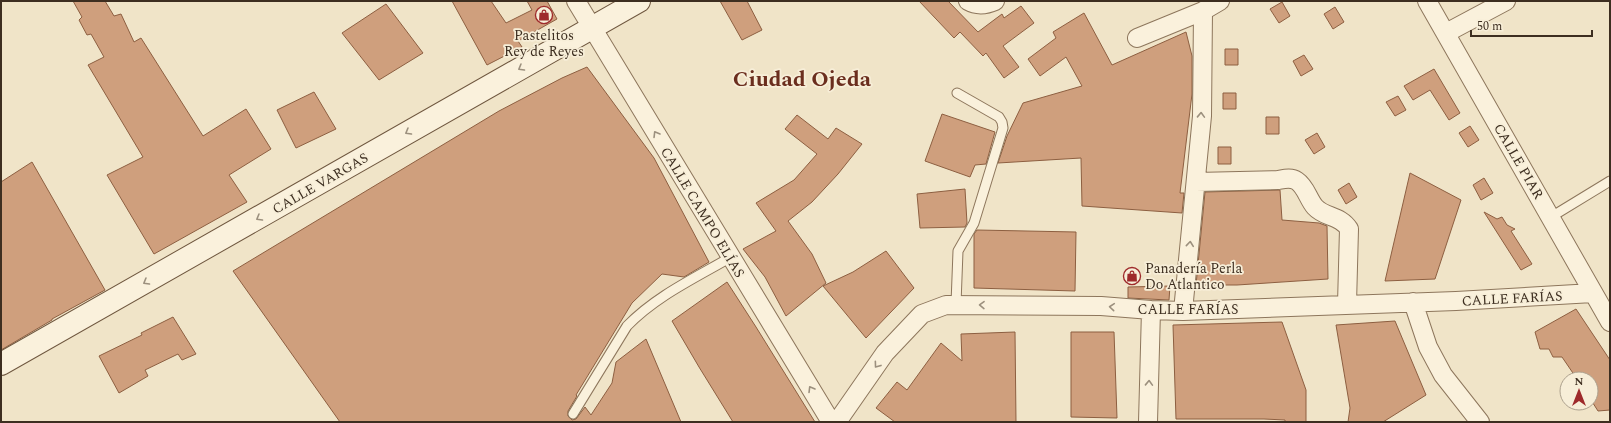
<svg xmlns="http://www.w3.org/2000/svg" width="1611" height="423" viewBox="0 0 1611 423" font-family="Spectral,serif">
	<rect width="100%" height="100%" fill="#f0e4c8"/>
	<path fill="#cf9f7d" stroke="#8d5f41" d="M 73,1 L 105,1 L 114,16 L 121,14 L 134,42 L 141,38 L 203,136 L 246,109 L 271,149 L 229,175 L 247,202 L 154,254 L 107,175 L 143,157 L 88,65 L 104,57 L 91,34 L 87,35 L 79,20 L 82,17 Z
		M 452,1 L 491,1 L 506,23 L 532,10 L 527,1 L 547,1 L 557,19 L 518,41 L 522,47 L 487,65 Z
		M 720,1 L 747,1 L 762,30 L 742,40 Z
		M 919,1 L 948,1 L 978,32 L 1002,14 L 1004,18 L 1021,6 L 1034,23 L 1003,46 L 1019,67 L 1004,78 L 986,53 L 983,56 L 960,32 L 954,38 Z
		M 1282,2 L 1290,16 L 1279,23 L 1270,9 Z
		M 386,4 L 423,53 L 379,80 L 342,33 Z
		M 1335,7 L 1344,22 L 1333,29 L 1324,14 Z
		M 1084,13 L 1112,65 L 1186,32 L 1192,56 L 1192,94 L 1180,193 L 1184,193 L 1182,213 L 1082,206 L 1081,158 L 998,163 L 1007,136 L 1023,103 L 1082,86 L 1066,57 L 1040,76 L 1028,59 L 1056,38 L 1053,32 Z
		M 1225,49 L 1238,49 L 1238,65 L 1225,65 Z
		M 1304,55 L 1313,69 L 1301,76 L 1293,61 Z
		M 587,67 L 654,158 L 709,262 L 684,277 L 662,274 L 632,303 L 576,395 L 577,396 L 568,411 L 568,416 L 572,420 L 576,419 L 585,407 L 591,415 L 612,383 L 616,362 L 646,339 L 681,422 L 340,422 L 233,271 L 499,111 L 562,78 Z
		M 1434,69 L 1460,113 L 1449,120 L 1430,90 L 1413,100 L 1404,86 Z
		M 314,92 L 336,129 L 296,148 L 277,110 Z
		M 1223,93 L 1236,93 L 1236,109 L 1223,109 Z
		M 1398,96 L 1406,110 L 1395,116 L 1386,102 Z
		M 942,114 L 995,132 L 986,164 L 975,165 L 970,177 L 925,161 Z
		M 797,115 L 828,139 L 836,128 L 862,144 L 838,174 L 812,202 L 788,221 L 812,254 L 826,283 L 786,316 L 765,277 L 743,249 L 776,231 L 756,203 L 794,180 L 817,154 L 785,129 Z
		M 1266,117 L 1279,117 L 1279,134 L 1266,134 Z
		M 1470,126 L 1479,140 L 1468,147 L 1459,133 Z
		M 1317,133 L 1325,147 L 1314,154 L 1305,140 Z
		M 1218,147 L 1231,147 L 1231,164 L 1218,164 Z
		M 32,162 L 105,290 L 52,319 L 52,320 L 1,350 L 1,182 Z
		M 1410,173 L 1461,200 L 1435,279 L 1385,281 Z
		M 1484,178 L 1493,193 L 1481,200 L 1473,185 Z
		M 1349,183 L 1357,197 L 1346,204 L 1338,190 Z
		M 965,189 L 967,223 L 965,227 L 920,228 L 917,194 Z
		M 1280,190 L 1282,220 L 1319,223 L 1327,226 L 1328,279 L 1237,285 L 1196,285 L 1205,192 Z
		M 1484,212 L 1497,219 L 1502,217 L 1507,225 L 1515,229 L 1511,231 L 1532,264 L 1521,270 Z
		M 977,230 L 1076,232 L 1075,291 L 974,288 L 974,234 Z
		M 886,251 L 914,288 L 866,338 L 823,286 L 853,272 Z
		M 727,282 L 756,327 L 815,422 L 733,422 L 699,367 L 672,321 Z
		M 1170,286 L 1169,300 L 1128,298 L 1128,287 Z
		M 1576,309 L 1610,360 L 1610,410 L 1598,411 L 1591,400 L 1591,379 L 1577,379 L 1562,357 L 1553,357 L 1549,349 L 1540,349 L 1535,332 Z
		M 173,317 L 196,354 L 182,360 L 178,354 L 145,370 L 148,376 L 119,393 L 99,356 L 142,335 L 141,333 Z
		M 1395,321 L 1426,395 L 1383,422 L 1348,422 L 1350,408 L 1336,325 Z
		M 1282,322 L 1306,390 L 1306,422 L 1285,422 L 1285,420 L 1264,419 L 1176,419 L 1173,325 Z
		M 1015,332 L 1016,422 L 895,422 L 876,408 L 897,382 L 907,390 L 941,343 L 962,361 L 961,334 Z
		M 1071,332 L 1114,332 L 1117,418 L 1071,417 Z"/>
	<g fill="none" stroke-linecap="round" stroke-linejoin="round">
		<g stroke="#8d765c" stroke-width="11">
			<path id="lane" d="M 1551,217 L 1610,181
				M 956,304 L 958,251 L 974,223 L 1003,128 L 1002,122 L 999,117 L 957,93
				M 573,414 L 627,326 C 656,296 695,278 731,257"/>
		</g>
		<g stroke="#8d765c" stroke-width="20">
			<path id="street" d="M 576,1 L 831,422
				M 968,1 C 977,6 986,5 995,1
				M 1427,1 L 1610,322
				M 1446,33 L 1506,1
				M 1137,38 L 1203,11 L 1220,1
				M 1196,182 L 1278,180 C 1284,179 1291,177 1297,181 C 1306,187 1308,199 1315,207 C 1325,218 1340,215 1349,229 L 1347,304
				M 1413,302 L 1428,347 L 1443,375 L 1480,422
				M 1183,311 L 1202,116 L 1203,11
				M 837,422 L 885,353 L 922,314 L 946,305 L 1101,306 L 1151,310 L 1183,311 L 1456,301 L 1593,293
				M 1148,422 L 1151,310"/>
		</g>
		<g stroke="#6f573f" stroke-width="24">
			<path id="secondary" d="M 1,364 L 639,1"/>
		</g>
		<use href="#lane" stroke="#faf1dc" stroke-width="9"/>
		<use href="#street" stroke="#faf1dc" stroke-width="18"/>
		<use href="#secondary" stroke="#faf1dc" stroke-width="22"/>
	</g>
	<defs><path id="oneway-chevron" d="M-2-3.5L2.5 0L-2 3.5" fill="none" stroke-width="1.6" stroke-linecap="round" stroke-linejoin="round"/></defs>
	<g stroke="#9c907e">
		<use href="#oneway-chevron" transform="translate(521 68) rotate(150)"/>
		<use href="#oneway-chevron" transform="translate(1201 115) rotate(-88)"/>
		<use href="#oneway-chevron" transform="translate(408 132) rotate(150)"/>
		<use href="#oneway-chevron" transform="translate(656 134) rotate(-121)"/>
		<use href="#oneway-chevron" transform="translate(259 218) rotate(150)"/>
		<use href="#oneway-chevron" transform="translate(1190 244) rotate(-84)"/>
		<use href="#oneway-chevron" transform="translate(146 282) rotate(150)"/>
		<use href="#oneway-chevron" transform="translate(982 305) rotate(-179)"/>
		<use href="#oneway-chevron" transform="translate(1112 307) rotate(-175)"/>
		<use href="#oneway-chevron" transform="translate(877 365) rotate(126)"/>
		<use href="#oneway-chevron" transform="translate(1149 383) rotate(-88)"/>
		<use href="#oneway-chevron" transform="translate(811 389) rotate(-121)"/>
	</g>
	<defs>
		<g id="shop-ring" transform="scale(0.9)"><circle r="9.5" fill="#f7eed8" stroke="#9e2a2b" stroke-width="1.5"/><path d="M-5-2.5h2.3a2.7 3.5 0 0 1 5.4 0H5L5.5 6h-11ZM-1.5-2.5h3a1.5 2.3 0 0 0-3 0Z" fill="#9e2a2b"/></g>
	</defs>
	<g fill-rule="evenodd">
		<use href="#shop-ring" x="544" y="15"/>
		<use href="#shop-ring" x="1132" y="276"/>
	</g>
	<g text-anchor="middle" stroke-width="3.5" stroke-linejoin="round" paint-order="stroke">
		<g font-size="14" fill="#3d2e20" stroke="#f7eed8">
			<text x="544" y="40">Pastelitos<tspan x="544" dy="16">Rey de Reyes</tspan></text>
			<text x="1145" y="273" text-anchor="start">Panadería Perla<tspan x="1145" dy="16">Do Atlantico</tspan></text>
		</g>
		<g font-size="14" fill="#3d2e20" stroke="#f7eed8">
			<text transform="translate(1519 161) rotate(60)" y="5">CALLE PIAR</text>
			<text transform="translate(320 183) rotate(-30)" y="5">CALLE VARGAS</text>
			<text transform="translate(703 212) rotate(59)" y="5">CALLE CAMPO ELÍAS</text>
			<text transform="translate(1512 298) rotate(-3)" y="5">CALLE FARÍAS</text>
			<text x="1188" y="314">CALLE FARÍAS</text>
		</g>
		<g font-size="22" font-weight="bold" fill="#6b2e1e" stroke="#f7eed8">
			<text x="802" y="86">Ciudad Ojeda</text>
		</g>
	</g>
	<rect width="1611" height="423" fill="none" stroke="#3d2e20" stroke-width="4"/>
	<g transform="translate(1579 391)"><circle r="19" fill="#f7eed8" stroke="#ada18e"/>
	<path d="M0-3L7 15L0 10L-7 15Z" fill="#9e2a2b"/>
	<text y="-6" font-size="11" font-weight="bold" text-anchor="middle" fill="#3d2e20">N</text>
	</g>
	<path d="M1471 30v6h121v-6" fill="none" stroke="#3d2e20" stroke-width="2"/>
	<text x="1477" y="30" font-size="12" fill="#3d2e20" stroke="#f7eed8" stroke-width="3" paint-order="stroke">50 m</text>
</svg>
